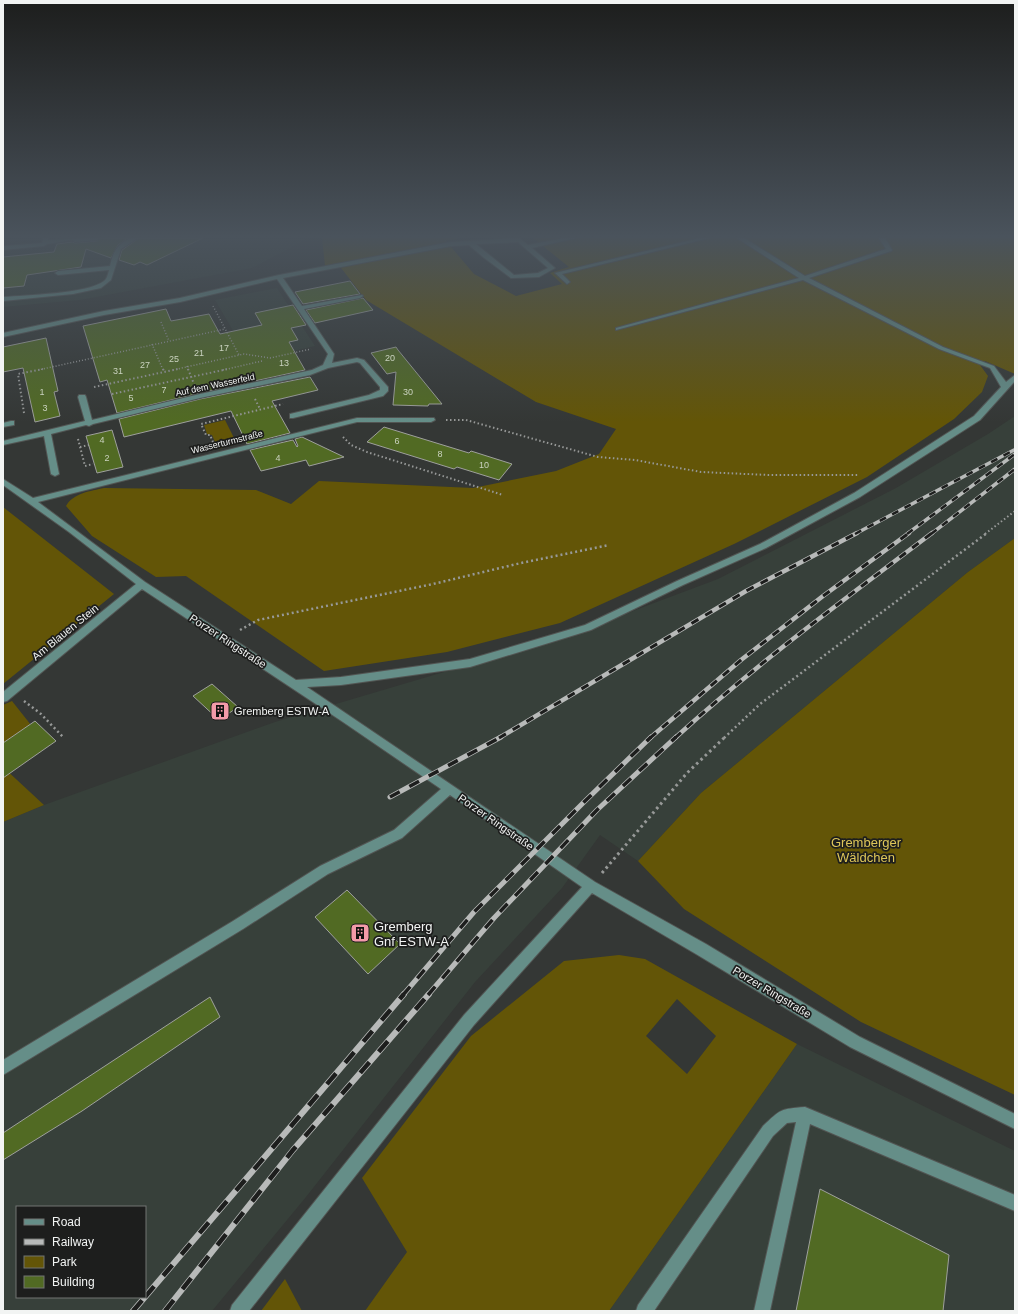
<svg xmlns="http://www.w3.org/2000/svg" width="1018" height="1314" viewBox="0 0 1018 1314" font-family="Helvetica,sans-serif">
	<rect width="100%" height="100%" fill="#343735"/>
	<path fill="#37403a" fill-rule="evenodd" d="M 3,238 L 309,238 L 252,268 L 80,300 L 3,307 Z
		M 277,288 L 315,346 L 271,356 L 245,351 L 215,300 Z
		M 1015,416 L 1015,538 L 968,572 L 701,793 L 638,861 L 600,835 L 562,888 L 475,982 L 306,1197 L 212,1311 L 3,1311 L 3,822 L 44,805 L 275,722 L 569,635 L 718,579 L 896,488 L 988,434 ZM 17,1207 L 145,1207 L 145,1297 L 17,1297 Z
		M 797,1044 L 1015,1151 L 1015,1311 L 609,1311 Z"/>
	<path fill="#635507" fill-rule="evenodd" d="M 322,238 L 460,238 L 446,241 L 474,274 L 516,296 L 562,284 L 550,273 L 569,267 L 533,238 L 1015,238 L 1015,374 L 985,361 L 980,365 L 988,376 L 982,392 L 954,419 L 867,477 L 734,544 L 560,623 L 447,652 L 324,671 L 186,576 L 156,577 L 92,536 L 66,506 C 73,493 91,491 104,488 L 256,490 L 291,504 L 319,481 L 473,488 L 556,471 L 599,454 L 616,429 L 536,402 L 366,300 L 338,264 L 325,266 Z
		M 225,420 L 237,444 L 218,449 L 212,435 L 207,434 L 204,425 Z
		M 3,507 L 114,594 L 3,684 Z
		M 1015,538 L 1015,1095 L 861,1022 L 684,909 L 638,861 L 701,793 L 968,572 Z
		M 12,701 L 31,725 L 3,743 L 3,705 Z
		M 3,767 L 44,805 L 3,822 Z
		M 619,955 L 645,959 L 797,1044 L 609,1311 L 365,1311 L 407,1252 L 362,1178 L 471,1036 L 564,961 ZM 677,999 L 716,1036 L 687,1074 L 646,1036 Z
		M 285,1279 L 302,1311 L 261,1311 Z"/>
	<path fill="#516a23" stroke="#9ea09c" d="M 101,238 L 128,238 L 118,245 L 111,258 L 86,249 L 81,267 L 27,275 L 24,286 L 3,288 L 3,257 L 54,252 L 57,244 L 72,242 L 75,243 L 97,241 Z
		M 139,238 L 203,238 L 147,265 L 140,262 L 134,265 L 119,260 L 122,250 Z
		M 350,281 L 360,294 L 303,304 L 295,292 Z
		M 363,298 L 373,310 L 315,323 L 306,310 Z
		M 293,305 L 306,325 L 291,328 L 298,340 L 289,342 L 305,370 L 200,393 L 117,413 L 107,380 L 100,382 L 83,326 L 166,309 L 171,321 L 209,314 L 220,334 L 262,325 L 255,313 Z
		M 46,338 L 58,391 L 54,392 L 60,416 L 35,422 L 23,368 L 3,372 L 3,347 Z
		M 396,347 L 398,350 L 442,404 L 429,404 L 428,406 L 393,405 L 396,372 L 387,374 L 371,353 Z
		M 310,377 L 318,390 L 272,401 L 290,433 L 247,444 L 231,411 L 124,437 L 119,419 L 200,399 Z
		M 384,427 L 469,453 L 471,451 L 512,464 L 499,480 L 457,467 L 454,469 L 367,442 Z
		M 112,430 L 123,467 L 97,473 L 86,436 Z
		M 302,437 L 344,457 L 309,466 L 306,460 L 261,471 L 250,450 L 293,440 L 297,447 L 298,446 L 295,439 Z
		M 212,684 L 238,707 L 219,720 L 193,696 Z
		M 35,721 L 56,741 L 3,778 L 3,743 Z
		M 347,890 L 400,944 L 368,974 L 315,917 Z
		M 210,997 L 220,1017 L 82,1111 L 3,1160 L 3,1133 Z
		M 820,1189 L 949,1255 L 943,1311 L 796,1311 Z"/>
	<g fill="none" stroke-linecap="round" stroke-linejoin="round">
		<g stroke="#525553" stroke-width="2">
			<path id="minor" d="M 43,238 L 49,238 L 48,240 L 100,238 L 97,240 L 75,242 L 72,240 L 47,244 L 44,246 L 3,250 L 3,246 L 42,243 Z
				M 131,238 L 138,238 L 121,249 L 111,280 L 101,288 L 73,294 L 3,301 L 3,297 C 25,295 87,294 104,281 C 107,279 108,274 109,270 L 58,275 L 55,273 L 58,271 L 110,266 C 113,252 117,244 131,238 Z
				M 519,238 L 528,245 L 564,238 L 575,238 L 532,248 L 555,268 L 539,277 L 511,278 L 483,257 L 469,245 L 451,246 L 283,278 L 302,306 L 362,295 L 363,296 L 360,298 L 304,309 L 334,354 L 332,363 L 357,358 L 364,360 L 388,387 L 388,391 L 383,396 L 293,418 L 290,418 L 290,414 L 369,395 L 380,390 L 380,387 L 360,363 L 357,362 L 328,368 L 310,375 L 200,398 L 93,424 L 89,426 L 86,425 L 51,434 L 59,474 L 55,476 L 51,474 L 44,436 L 3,445 L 3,441 L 85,421 L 78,397 L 79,395 L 85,395 L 86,397 L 92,420 L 200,394 L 312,370 L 323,365 L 328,354 L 277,279 L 180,302 L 104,315 L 3,337 L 3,333 L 104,311 L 180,298 L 279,275 L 451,242 ZM 518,242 L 548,268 L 538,273 L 514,275 L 476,244 Z
				M 700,238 L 709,238 L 562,274 L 570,282 L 567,284 L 555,273 Z
				M 737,238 L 744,238 L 805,276 L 886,249 L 879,238 L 885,238 L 892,250 L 891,251 L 809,278 L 943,347 L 994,366 L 1006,382 L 1015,375 L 1015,381 L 980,420 L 860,497 L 766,548 L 683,585 L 591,630 L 470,667 L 341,685 L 307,687 L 595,882 L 706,944 L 860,1037 L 1015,1114 L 1015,1129 L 850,1047 L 696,954 L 592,893 L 474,1025 L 249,1311 L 230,1311 L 232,1305 L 464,1015 L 582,887 L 450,795 L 402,838 L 328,874 L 243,929 L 3,1075 L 3,1060 L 233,921 L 320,866 L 394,830 L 441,789 L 343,722 L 142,589 L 7,701 L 3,702 L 3,692 L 136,584 L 69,532 L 3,485 L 3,479 L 33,498 L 357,418 L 434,418 L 435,420 L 431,422 L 357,422 L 38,502 L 145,582 L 296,680 L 341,677 L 470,659 L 585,625 L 677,581 L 760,544 L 854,493 L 974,416 L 1001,387 L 990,368 L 939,349 L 803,280 L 616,330 L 616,328 L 799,278 Z
				M 11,421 L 14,421 L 14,425 L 3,427 L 3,423 Z
				M 805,1107 L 1015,1195 L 1015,1211 L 810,1124 L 770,1311 L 754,1311 L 796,1122 L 787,1123 L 773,1136 L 654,1311 L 636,1311 L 638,1305 L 763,1126 C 781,1109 780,1109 805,1107 Z"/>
		</g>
		<path stroke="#979998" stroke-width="1.5" stroke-dasharray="1 2" stroke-linecap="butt" d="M 213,306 L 239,355
			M 161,322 L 169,341
			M 152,344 L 163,370
			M 187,366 L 188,370
			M 38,370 L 225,329
			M 173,370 L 244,354 L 270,358 L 311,349
			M 223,370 L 262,361"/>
		<path stroke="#979998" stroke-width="2" stroke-dasharray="1.5 2.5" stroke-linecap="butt" d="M 163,369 L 164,371
			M 188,369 L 194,384
			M 94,387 L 178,369
			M 112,394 L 228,369
			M 255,399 L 260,409
			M 24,413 L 18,374 L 43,369
			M 446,420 L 466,420 L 598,457 L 635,460 L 701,472 L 769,475 L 859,475
			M 343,437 L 351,445 L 367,452 L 503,495
			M 78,439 L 85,466 L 93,464
			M 213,442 L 210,435 L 206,435 L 201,424 L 283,404
			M 80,447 L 89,445
			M 985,534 L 1015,511"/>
		<path stroke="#979998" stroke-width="2.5" stroke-dasharray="2 3" stroke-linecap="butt" d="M 240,630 L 258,620 L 433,584 L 521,563 L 609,545
			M 24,701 L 41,714 L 63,737
			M 724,738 L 760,704 L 987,533"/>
		<path stroke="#979998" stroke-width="3" stroke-dasharray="2.5 3.5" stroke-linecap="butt" d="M 602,873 L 687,773 L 725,737"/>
		<use href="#minor" fill="#658e88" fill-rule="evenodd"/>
		<g stroke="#b8bab9" stroke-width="3.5">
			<path id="rail-far3" d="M 855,534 L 1014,450
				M 907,534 L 1015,454
				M 931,534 L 1015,469"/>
		</g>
		<g stroke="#b8bab9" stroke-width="4.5">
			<path id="rail-far2" d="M 499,738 L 746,591 L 857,533
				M 650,738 L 741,660 L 823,596 L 909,533
				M 675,738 C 756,664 845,599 932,533"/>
		</g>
		<g stroke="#b8bab9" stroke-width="5">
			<path id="rail-far1" d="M 390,797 L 501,737
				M 403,995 L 474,912 L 584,802 L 651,737
				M 428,995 L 494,918 L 597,810 L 676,737"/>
		</g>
		<g stroke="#b8bab9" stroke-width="6">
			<path id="rail" d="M 145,1297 L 404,994
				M 133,1311 L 145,1297
				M 165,1311 L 293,1150 L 429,994"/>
		</g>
		<use href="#rail-far3" stroke="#1d1e1d" stroke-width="2.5" stroke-dasharray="7" stroke-linecap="butt"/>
		<use href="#rail-far2" stroke="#1d1e1d" stroke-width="3" stroke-dasharray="8" stroke-linecap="butt"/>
		<use href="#rail-far1" stroke="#1d1e1d" stroke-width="3.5" stroke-dasharray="11" stroke-linecap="butt"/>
		<use href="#rail" stroke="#1d1e1d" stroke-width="4.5" stroke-dasharray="14" stroke-linecap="butt"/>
	</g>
	<linearGradient id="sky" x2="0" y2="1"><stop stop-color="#1d1e1d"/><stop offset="0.56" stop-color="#4a535c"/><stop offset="1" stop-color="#4a535c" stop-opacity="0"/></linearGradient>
	<rect width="1018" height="422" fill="url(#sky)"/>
	<defs>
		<g id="building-square" transform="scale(1)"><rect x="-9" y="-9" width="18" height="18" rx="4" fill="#f39aa9" stroke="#1d1e1d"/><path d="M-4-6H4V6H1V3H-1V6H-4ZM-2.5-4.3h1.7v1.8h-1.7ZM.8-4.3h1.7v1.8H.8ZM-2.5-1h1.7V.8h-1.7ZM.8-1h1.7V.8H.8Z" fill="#111"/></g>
	</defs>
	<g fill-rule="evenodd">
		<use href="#building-square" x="220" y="711"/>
		<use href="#building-square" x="360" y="933"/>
	</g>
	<g text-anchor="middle" stroke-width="3.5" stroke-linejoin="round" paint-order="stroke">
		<g font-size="9" fill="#cad2bf">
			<text x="224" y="351">17</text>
			<text x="199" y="356">21</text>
			<text x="390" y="361">20</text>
			<text x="174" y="362">25</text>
			<text x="284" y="366">13</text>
			<text x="145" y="368">27</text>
			<text x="118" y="374">31</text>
			<text x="164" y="393">7</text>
			<text x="42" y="395">1</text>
			<text x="408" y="395">30</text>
			<text x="131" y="401">5</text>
			<text x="45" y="411">3</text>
			<text x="102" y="443">4</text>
			<text x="397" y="444">6</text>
			<text x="440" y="457">8</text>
			<text x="107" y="461">2</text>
			<text x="278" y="461">4</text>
			<text x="484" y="468">10</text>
		</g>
		<g font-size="9" fill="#f2f4f3" stroke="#1d1e1d">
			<text transform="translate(215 385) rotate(-12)" y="3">Auf dem Wasserfeld</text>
			<text transform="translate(227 442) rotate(-14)" y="3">Wasserturmstraße</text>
		</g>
		<g font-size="11" fill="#f2f4f3" stroke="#1d1e1d">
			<text transform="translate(65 632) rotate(-39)" y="4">Am Blauen Stein</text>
			<text transform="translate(228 641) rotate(33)" y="4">Porzer Ringstraße</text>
			<text transform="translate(496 822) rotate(35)" y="4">Porzer Ringstraße</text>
			<text transform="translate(772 992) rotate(31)" y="4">Porzer Ringstraße</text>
		</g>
		<g font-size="11" fill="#f2f4f3" stroke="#1d1e1d" text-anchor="start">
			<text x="234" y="715">Gremberg ESTW-A</text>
		</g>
		<g font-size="13" fill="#dec659" stroke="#1d1e1d">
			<text x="866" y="847">Gremberger<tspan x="866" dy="15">Wäldchen</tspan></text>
		</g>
		<g font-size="13" fill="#f2f4f3" stroke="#1d1e1d" text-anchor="start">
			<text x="374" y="931">Gremberg<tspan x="374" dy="15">Gnf ESTW-A</tspan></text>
		</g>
	</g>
	<rect width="1018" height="1314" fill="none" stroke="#f2f4f3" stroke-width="8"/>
	<rect x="16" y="1206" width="130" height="92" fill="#1d1e1d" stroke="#727473"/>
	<rect x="24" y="1219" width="20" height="6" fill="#658e88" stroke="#727473"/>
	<text x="52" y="1226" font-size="12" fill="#f2f4f3">Road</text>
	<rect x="24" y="1239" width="20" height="6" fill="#b8bab9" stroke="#727473"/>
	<text x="52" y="1246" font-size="12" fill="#f2f4f3">Railway</text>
	<rect x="24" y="1256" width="20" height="12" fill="#635507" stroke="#727473"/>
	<text x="52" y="1266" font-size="12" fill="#f2f4f3">Park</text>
	<rect x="24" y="1276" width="20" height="12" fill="#516a23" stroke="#727473"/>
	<text x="52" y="1286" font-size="12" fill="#f2f4f3">Building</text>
</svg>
